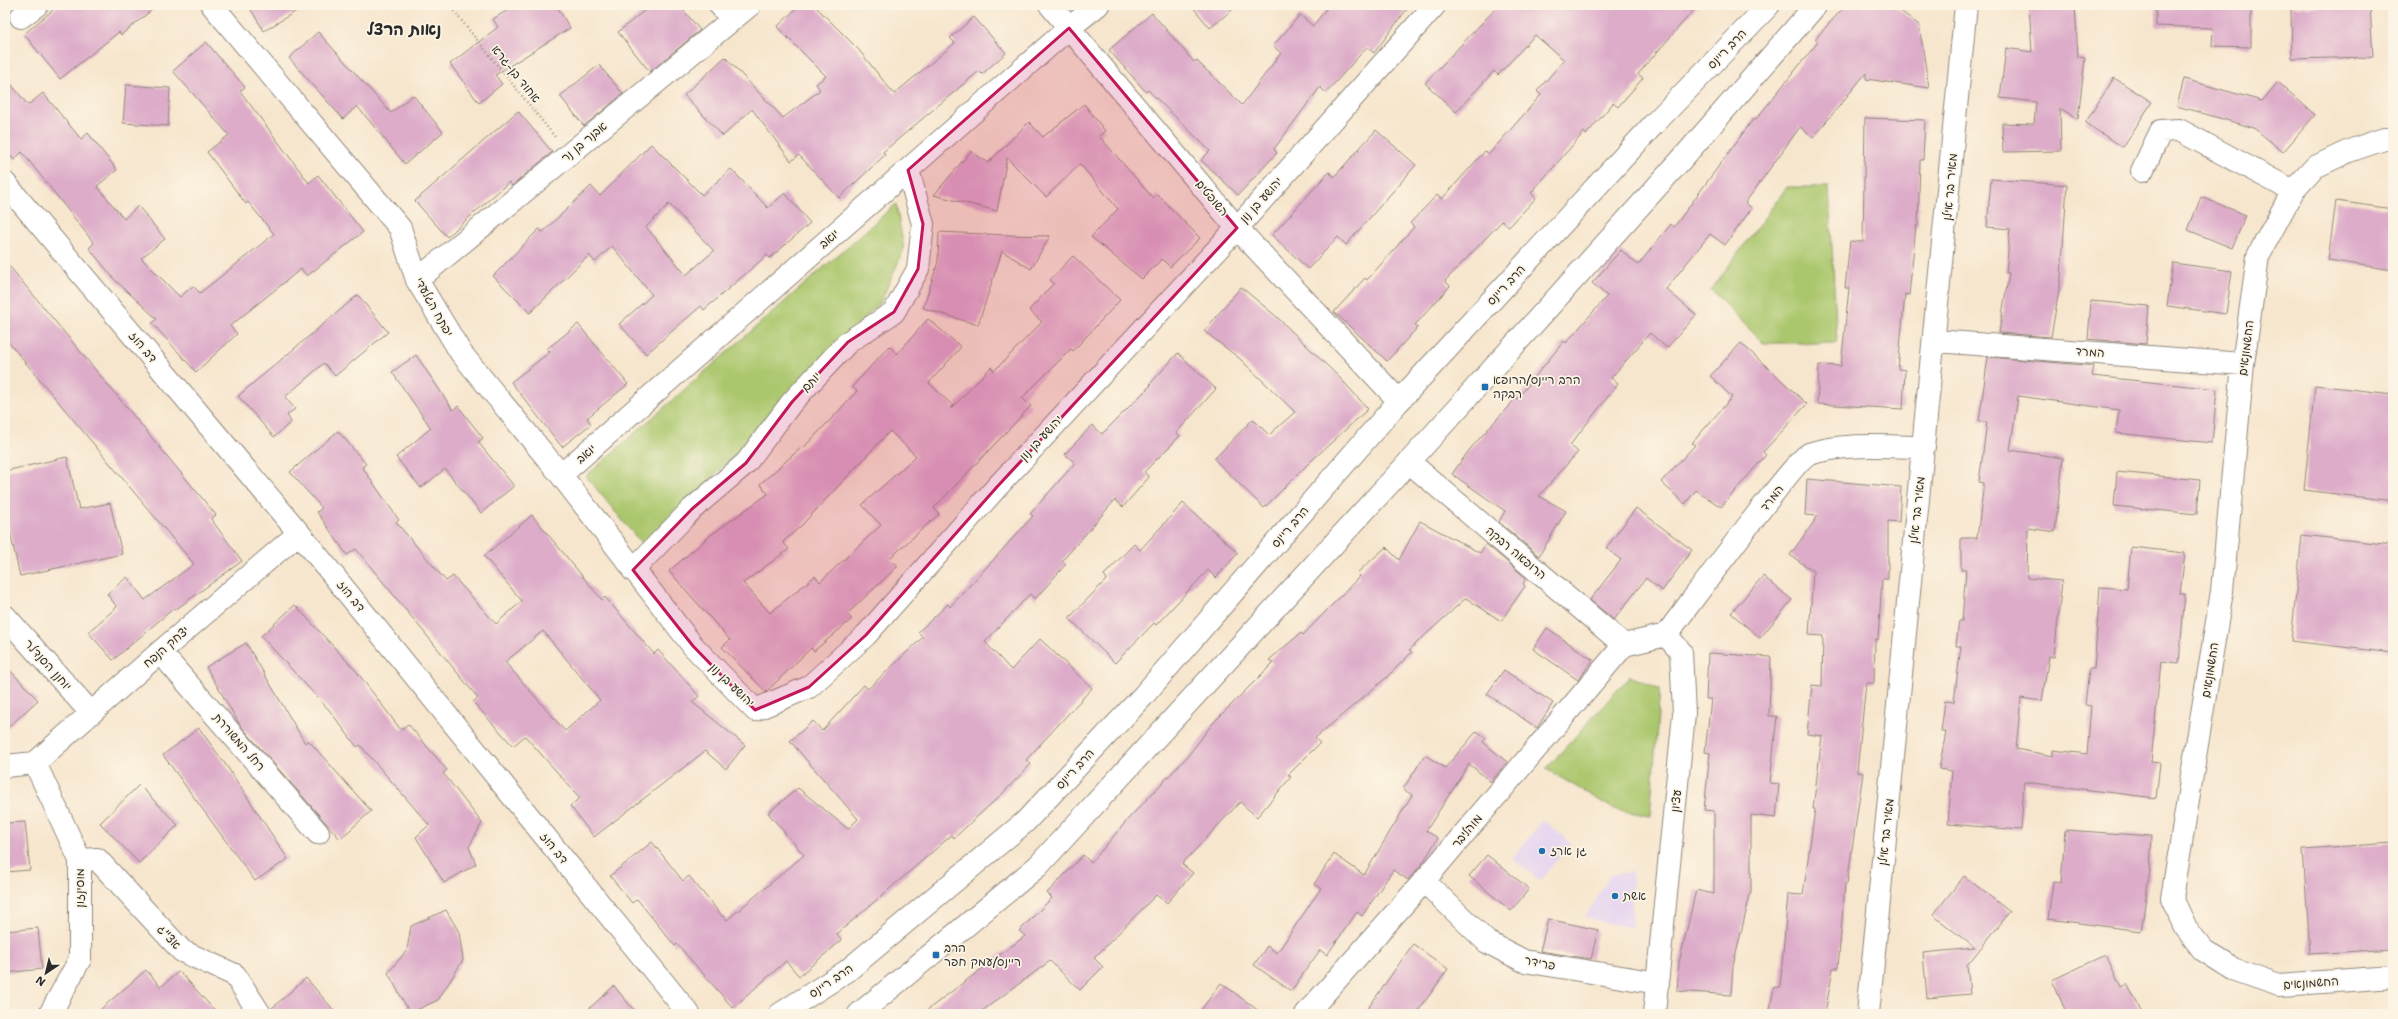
<svg xmlns="http://www.w3.org/2000/svg" width="2398" height="1019" viewBox="0 0 2398 1019" font-family="'Shantell Sans','Playpen Sans Hebrew',sans-serif">
	<rect width="100%" height="100%" fill="#fcf5e5"/>
	<filter id="ink" filterUnits="userSpaceOnUse"><feTurbulence type="fractalNoise" baseFrequency=".025" numOctaves="2"/><feDisplacementMap in="SourceGraphic" scale="8" xChannelSelector="R" yChannelSelector="G"/><feConvolveMatrix kernelMatrix="1 2 1 2 8 2 1 2 1" color-interpolation-filters="sRGB"/></filter>
	<filter id="wash" filterUnits="userSpaceOnUse"><feTurbulence type="fractalNoise" baseFrequency=".012" numOctaves="4" result="noise"/><feDisplacementMap in="SourceGraphic" scale="16" xChannelSelector="R" yChannelSelector="G"/><feGaussianBlur stdDeviation="0.9" result="paint"/><feColorMatrix in="noise" values="0 0 0 0 0 0 0 0 0 0 0 0 0 0 0 0 0 1.4 0 .05"/><feComposite in="paint" operator="in"/></filter>
	<g filter="url(#wash)">
		<rect width="100%" height="100%" fill="#f7e6ce"/>
		<path fill="#e5d3f1" d="M 1543,820 L 1571,843 L 1540,881 L 1512,859 Z
			M 1632,872 L 1632,928 L 1585,918 L 1611,874 Z"/>
		<path fill="#abc76d" stroke="#6b794c" d="M 1787,187 L 1829,187 L 1837,343 L 1763,343 L 1711,290 Z
			M 896,204 L 904,249 L 881,301 L 645,548 L 586,476 Z
			M 1630,676 L 1660,689 L 1650,816 L 1614,809 L 1546,769 Z"/>
		<g id="blocks">
			<path fill="#ddacc9" fill-rule="evenodd" d="M 59,5 L 158,5 L 121,35 L 119,32 L 60,79 L 24,34 Z
				M 248,5 L 306,5 L 264,31 Z
				M 516,5 L 556,5 L 570,28 L 495,75 L 502,84 L 479,103 L 450,64 L 498,27 L 493,19 Z
				M 651,5 L 679,5 L 700,30 L 650,72 L 618,32 Z
				M 800,5 L 814,5 L 858,49 L 894,94 L 955,43 L 950,38 L 974,17 L 1006,53 L 982,74 L 979,71 L 883,152 L 885,155 L 839,198 L 799,155 L 791,161 L 752,109 L 723,136 L 684,95 L 725,57 L 783,118 L 820,90 L 816,84 L 826,76 L 777,27 Z
				M 1191,5 L 1238,5 L 1210,28 Z
				M 1329,5 L 1410,5 L 1374,53 L 1367,47 L 1326,93 L 1320,87 L 1274,149 L 1277,153 L 1238,195 L 1201,160 L 1210,151 L 1148,90 L 1146,92 L 1109,50 L 1152,13 L 1194,62 L 1196,60 L 1242,105 L 1281,53 L 1273,46 L 1300,15 L 1313,26 Z
				M 1499,5 L 1698,5 L 1638,74 L 1643,78 L 1618,107 L 1613,103 L 1586,135 L 1584,132 L 1531,193 L 1536,198 L 1509,227 L 1502,221 L 1445,281 L 1450,286 L 1415,325 L 1418,327 L 1387,361 L 1334,312 L 1365,278 L 1367,280 L 1414,227 L 1410,223 L 1437,195 L 1442,199 L 1485,151 L 1489,154 L 1541,95 L 1537,91 L 1564,60 L 1535,35 L 1498,75 L 1494,71 L 1456,112 L 1425,83 Z
				M 1846,5 L 1893,5 L 1919,25 L 1929,88 L 1866,79 L 1866,73 L 1813,138 L 1800,127 L 1745,203 L 1752,208 L 1725,245 L 1710,234 L 1666,289 L 1696,315 L 1667,348 L 1650,333 L 1611,378 L 1618,384 L 1570,445 L 1578,452 L 1539,496 L 1566,511 L 1539,556 L 1499,522 L 1505,511 L 1452,474 L 1470,449 L 1516,398 L 1517,399 L 1564,341 L 1566,343 L 1607,296 L 1592,283 L 1621,250 L 1638,265 L 1671,224 L 1674,227 L 1754,118 L 1756,119 L 1818,42 L 1815,39 Z
				M 2029,5 L 2075,5 L 2078,57 L 2085,58 L 2078,119 L 2060,108 L 2061,151 L 2003,152 L 2002,123 L 2034,124 L 2036,102 L 2000,98 L 2006,48 L 2032,52 Z
				M 2156,5 L 2251,5 L 2251,47 L 2212,46 L 2213,28 L 2156,26 Z
				M 2370,5 L 2373,57 L 2292,59 L 2291,7 Z
				M 318,32 L 391,113 L 413,95 L 443,132 L 405,164 L 357,106 L 343,119 L 289,58 Z
				M 206,42 L 245,87 L 240,91 L 309,183 L 318,175 L 363,232 L 307,276 L 301,269 L 230,326 L 237,334 L 196,372 L 152,323 L 157,319 L 115,280 L 89,248 L 94,243 L 22,152 L 14,160 L 5,149 L 5,77 L 28,105 L 43,93 L 81,139 L 88,133 L 117,170 L 97,186 L 124,219 L 138,206 L 165,239 L 141,258 L 180,297 L 193,286 L 200,293 L 274,234 L 248,202 L 246,204 L 207,152 L 229,135 L 173,71 Z
				M 599,65 L 623,94 L 584,126 L 560,96 Z
				M 2114,78 L 2152,102 L 2123,147 L 2085,123 Z
				M 2184,79 L 2262,101 L 2278,82 L 2315,115 L 2283,152 L 2254,128 L 2177,106 Z
				M 126,85 L 170,88 L 168,126 L 123,123 Z
				M 1084,104 L 1105,131 L 1099,136 L 1153,198 L 1157,194 L 1200,238 L 1170,267 L 1162,259 L 1142,279 L 1091,237 L 1118,209 L 1080,164 L 1046,197 L 1007,158 L 997,211 L 934,195 L 971,151 L 988,163 L 1029,122 L 1043,137 Z
				M 518,111 L 552,152 L 512,186 L 509,182 L 447,237 L 415,201 Z
				M 1865,118 L 1925,120 L 1923,160 L 1920,160 L 1918,226 L 1916,226 L 1909,295 L 1905,294 L 1898,369 L 1905,370 L 1903,409 L 1817,404 L 1819,365 L 1841,366 L 1849,288 L 1845,288 L 1850,241 L 1863,242 Z
				M 1376,130 L 1416,165 L 1346,245 L 1338,237 L 1308,269 L 1272,235 L 1329,172 L 1334,177 Z
				M 651,144 L 702,195 L 731,169 L 768,208 L 785,193 L 810,223 L 770,258 L 767,255 L 704,310 L 701,306 L 646,354 L 619,324 L 652,295 L 612,246 L 595,262 L 589,255 L 530,313 L 493,276 L 539,229 L 543,232 L 591,186 L 600,196 ZM 669,204 L 714,251 L 686,275 L 646,227 Z
				M 1991,179 L 2067,185 L 2061,278 L 2051,337 L 1999,333 L 2009,273 L 2006,273 L 2010,229 L 1987,227 Z
				M 2201,197 L 2246,215 L 2232,248 L 2188,230 Z
				M 2336,201 L 2393,209 L 2393,270 L 2328,260 Z
				M 939,232 L 1007,235 L 1050,236 L 1031,269 L 1002,251 L 978,325 L 923,308 L 938,262 Z
				M 1073,256 L 1120,300 L 1073,351 L 1071,349 L 1022,398 L 1031,406 L 934,508 L 939,514 L 890,558 L 898,566 L 847,614 L 852,619 L 814,651 L 811,648 L 766,692 L 722,647 L 730,640 L 669,571 L 712,534 L 768,494 L 760,484 L 802,447 L 803,448 L 833,417 L 857,391 L 852,387 L 889,346 L 897,354 L 928,319 L 961,347 L 929,383 L 952,405 L 951,409 L 991,367 L 994,371 L 1042,322 L 1029,310 L 1054,283 L 1050,280 ZM 890,431 L 916,456 L 862,505 L 881,525 L 820,582 L 815,576 L 770,613 L 743,583 L 789,549 L 783,542 L 801,526 Z
				M 5,261 L 216,515 L 211,519 L 242,561 L 175,610 L 174,608 L 113,660 L 88,632 L 117,607 L 107,594 L 127,577 L 145,600 L 194,564 L 5,338 Z
				M 2173,263 L 2232,271 L 2226,314 L 2167,306 Z
				M 1241,287 L 1277,317 L 1342,380 L 1368,409 L 1309,463 L 1264,508 L 1214,459 L 1253,419 L 1269,435 L 1295,412 L 1239,358 L 1204,331 Z
				M 358,295 L 388,332 L 335,376 L 324,363 L 285,397 L 295,409 L 287,415 L 291,422 L 274,437 L 238,396 Z
				M 2091,301 L 2149,306 L 2146,344 L 2088,339 Z
				M 578,324 L 628,384 L 587,418 L 591,424 L 562,447 L 511,382 L 550,352 L 547,349 Z
				M 1741,343 L 1807,404 L 1763,452 L 1766,455 L 1721,507 L 1696,490 L 1685,504 L 1661,482 L 1695,445 L 1692,443 L 1732,397 L 1710,376 Z
				M 1178,353 L 1216,389 L 1176,433 L 1180,436 L 1144,472 L 1149,477 L 1123,507 L 1115,500 L 1062,561 L 1066,564 L 1035,599 L 1030,594 L 985,642 L 1011,670 L 1040,639 L 1092,688 L 1026,760 L 1031,764 L 1003,793 L 954,838 L 952,835 L 837,934 L 842,940 L 799,976 L 786,961 L 733,1008 L 677,944 L 675,946 L 637,899 L 632,903 L 610,876 L 652,842 L 683,881 L 689,876 L 723,917 L 724,916 L 727,920 L 804,855 L 768,813 L 798,788 L 848,829 L 858,819 L 790,741 L 813,721 L 822,731 L 864,685 L 868,689 L 923,637 L 918,632 L 948,604 L 950,607 L 985,569 L 1033,516 L 1030,514 L 1075,463 L 1065,454 L 1092,425 L 1102,434 L 1151,385 L 1150,384 Z
				M 416,355 L 453,410 L 458,406 L 483,438 L 478,442 L 514,486 L 481,513 L 445,469 L 421,488 L 396,457 L 431,428 L 392,372 Z
				M 1988,357 L 2084,365 L 2094,366 L 2092,376 L 2217,389 L 2212,443 L 2116,433 L 2119,410 L 2018,396 L 2010,450 L 2063,458 L 2055,532 L 2028,528 L 2027,578 L 2062,581 L 2054,657 L 2049,656 L 2042,701 L 2021,698 L 2016,749 L 2053,756 L 2053,750 L 2087,754 L 2091,706 L 2085,705 L 2089,669 L 2094,669 L 2100,587 L 2127,589 L 2131,547 L 2185,553 L 2180,594 L 2185,594 L 2179,663 L 2161,661 L 2151,762 L 2160,763 L 2156,798 L 2024,782 L 2021,830 L 1948,824 L 1952,771 L 1939,769 L 1946,732 L 1941,732 L 1945,701 L 1954,702 L 1961,646 L 1956,646 L 1959,621 L 1962,621 L 1966,570 L 1961,570 L 1961,538 L 1977,538 L 1984,483 L 1979,482 L 1987,422 L 1979,421 Z
				M 2315,385 L 2393,394 L 2393,501 L 2304,490 Z
				M 338,431 L 366,464 L 362,467 L 399,520 L 396,522 L 446,581 L 453,576 L 496,624 L 522,601 L 484,556 L 532,515 L 602,600 L 605,597 L 654,654 L 658,650 L 699,696 L 692,702 L 745,745 L 726,769 L 705,751 L 594,837 L 570,806 L 580,798 L 525,736 L 513,746 L 473,702 L 478,698 L 356,549 L 347,555 L 317,512 L 322,508 L 290,472 ZM 543,631 L 600,700 L 565,731 L 505,662 Z
				M 67,457 L 79,509 L 110,503 L 122,554 L 20,576 L 5,510 L 5,471 Z
				M 2117,472 L 2200,480 L 2197,514 L 2114,506 Z
				M 1807,479 L 1901,487 L 1899,522 L 1888,521 L 1888,579 L 1882,579 L 1878,640 L 1875,639 L 1874,683 L 1866,683 L 1857,772 L 1863,773 L 1847,884 L 1845,884 L 1838,968 L 1833,968 L 1825,1014 L 1769,1014 L 1774,987 L 1780,988 L 1788,894 L 1803,895 L 1815,809 L 1813,809 L 1822,736 L 1807,734 L 1812,685 L 1822,686 L 1823,636 L 1809,635 L 1813,571 L 1790,555 L 1818,516 L 1805,515 Z
				M 1183,503 L 1238,553 L 1216,578 L 1208,570 L 1156,625 L 1154,623 L 1115,663 L 1069,618 L 1107,579 L 1104,575 L 1134,544 L 1140,550 Z
				M 1636,508 L 1692,550 L 1662,591 L 1646,578 L 1614,620 L 1590,600 L 1621,560 L 1606,548 Z
				M 1420,521 L 1480,553 L 1486,544 L 1526,578 L 1523,584 L 1525,586 L 1501,621 L 1466,598 L 1409,650 L 1412,652 L 1386,678 L 1315,738 L 1320,743 L 1288,775 L 1291,777 L 1257,817 L 1240,802 L 1182,864 L 1193,873 L 1167,903 L 1156,895 L 1094,958 L 1103,967 L 1080,990 L 1050,961 L 978,1014 L 922,1014 L 1025,936 L 1019,931 L 1052,898 L 1047,893 L 1083,855 L 1091,863 L 1129,818 L 1187,757 L 1214,722 L 1273,663 L 1269,660 L 1301,633 L 1303,635 L 1360,576 L 1357,573 L 1386,547 L 1399,560 Z
				M 2302,535 L 2393,545 L 2393,653 L 2291,641 Z
				M 1763,576 L 1792,600 L 1760,638 L 1731,613 Z
				M 295,605 L 357,672 L 401,730 L 408,724 L 447,770 L 443,773 L 482,823 L 469,847 L 476,864 L 444,883 L 416,837 L 429,825 L 360,745 L 357,747 L 330,711 L 261,636 Z
				M 1547,628 L 1593,660 L 1578,680 L 1533,649 Z
				M 246,643 L 305,743 L 308,740 L 371,811 L 340,839 L 240,725 L 206,667 Z
				M 1708,653 L 1771,657 L 1769,716 L 1777,716 L 1770,783 L 1779,784 L 1776,818 L 1751,815 L 1751,891 L 1733,966 L 1731,995 L 1677,991 L 1679,963 L 1696,890 L 1714,894 L 1714,811 L 1704,810 L 1710,753 L 1705,752 L 1711,699 L 1706,699 Z
				M 5,665 L 38,700 L 5,730 Z
				M 1504,670 L 1553,703 L 1537,728 L 1487,694 Z
				M 199,728 L 228,768 L 288,859 L 255,881 L 163,755 Z
				M 1477,731 L 1486,738 L 1483,742 L 1507,762 L 1491,782 L 1469,764 L 1426,831 L 1438,838 L 1422,864 L 1408,880 L 1393,870 L 1362,916 L 1357,912 L 1327,955 L 1320,950 L 1291,991 L 1254,965 L 1267,946 L 1277,953 L 1321,888 L 1314,884 L 1334,854 L 1364,875 L 1412,795 L 1403,789 L 1425,755 L 1445,768 Z
				M 139,785 L 178,825 L 139,863 L 100,823 Z
				M 25,822 L 30,870 L 5,872 L 5,823 Z
				M 2065,830 L 2152,836 L 2150,870 L 2141,931 L 2048,919 L 2053,882 L 2061,883 Z
				M 2393,843 L 2393,949 L 2310,954 L 2303,849 Z
				M 1487,855 L 1529,889 L 1511,911 L 1469,876 Z
				M 1964,876 L 2010,912 L 1967,965 L 1970,994 L 1927,998 L 1923,953 L 1975,948 L 1933,915 Z
				M 446,910 L 459,932 L 463,960 L 438,1000 L 410,1013 L 388,973 L 407,950 L 411,926 Z
				M 1548,919 L 1598,930 L 1591,959 L 1540,951 Z
				M 38,928 L 42,969 L 5,973 L 5,931 Z
				M 1413,944 L 1448,969 L 1416,1014 L 1364,1014 Z
				M 2106,955 L 2121,987 L 2127,984 L 2143,1014 L 2067,1014 L 2052,980 Z
				M 146,970 L 161,987 L 179,971 L 218,1014 L 95,1014 Z
				M 306,978 L 337,1014 L 272,1014 L 271,1009 Z
				M 1221,983 L 1263,1014 L 1198,1014 Z
				M 614,986 L 637,1014 L 583,1014 Z"/>
		</g>
	</g>
	<g filter="url(#ink)">
		<use href="#blocks" fill-opacity="0" stroke="#91887c" stroke-width="1"/>
		<g fill="none" stroke-linecap="round" stroke-linejoin="round">
			<g stroke="#91887c" stroke-width="24">
				<path id="minor" d="M 212,5 L 400,228 L 417,280 L 461,353 L 561,475 L 693,646 L 755,710 L 809,687 L 866,635 L 996,488 L 1237,228 L 1435,5
					M 720,5 L 732,20
					M 1050,5 L 1237,228 L 1399,401
					M 21,17 L 37,5
					M 2393,139 L 2384,139 L 2349,151 L 2315,167 L 2293,191 L 2258,256 L 2243,364 L 2222,591 L 2172,898 L 2186,928 L 2203,950 L 2233,969 L 2279,985 L 2393,977
					M 2142,171 L 2161,131 L 2179,130 L 2293,191
					M 5,183 L 299,533 L 689,1014
					M 417,280 L 750,5
					M 1936,341 L 2243,364
					M 1409,462 L 1624,645
					M 561,475 L 1069,28 L 1098,5
					M 633,570 L 692,509 L 746,463 L 792,402 L 848,342 L 894,312 L 918,269 L 923,224 L 908,170
					M 5,616 L 91,713
					M 1666,635 C 1683,613 1796,458 1809,454 C 1845,442 1886,447 1924,447
					M 1624,645 L 1666,635 L 1681,652 L 1684,714 L 1654,1014
					M 160,652 L 318,833
					M 35,763 L 160,652 L 299,533
					M 35,763 L 80,860 L 80,959 L 50,1014
					M 5,766 L 35,763
					M 80,860 L 97,859 L 182,951 L 235,975 L 260,1014
					M 1424,881 L 1487,942 L 1524,961 L 1658,983
					M 1306,1014 L 1424,881 L 1624,645
					M 1868,1014 C 1901,678 1936,342 1966,5"/>
			</g>
			<g stroke="#91887c" stroke-width="24">
				<path id="major" d="M 780,1014 L 847,971 L 1025,822 L 1143,696 L 1399,401 L 1653,125 L 1769,5
					M 859,1014 L 1038,866 L 1409,462 L 1681,160 L 1816,5"/>
			</g>
			<path stroke="#91887c" stroke-width="2.5" stroke-dasharray="1 3" stroke-linecap="butt" d="M 449,5 L 555,137"/>
			<use href="#minor" stroke="#fff" stroke-width="22"/>
			<use href="#major" stroke="#fff" stroke-width="22"/>
		</g>
	</g>
	<path fill="#c2185b" fill-opacity="0.2" stroke="#c2185b" stroke-width="3" stroke-linejoin="round" d="M 1069,28 L 1237,228 L 996,488 L 866,635 L 809,687 L 755,710 L 693,646 L 633,570 L 692,509 L 746,463 L 792,402 L 848,342 L 894,312 L 918,269 L 923,224 L 908,170 Z"/>
	<g fill="#1f6fb2" stroke="#fcf5e5" stroke-width="1.5">
		<rect x="1481" y="383" width="8" height="8" rx="2"/>
		<circle cx="1542" cy="851" r="4"/>
		<circle cx="1615" cy="896" r="4"/>
		<rect x="932" y="951" width="8" height="8" rx="2"/>
	</g>
	<g text-anchor="middle" stroke-width="3.5" stroke-linejoin="round" paint-order="stroke">
		<g font-size="12" fill="#2b2b2b" stroke="#fcf5e5">
			<text transform="translate(1727 49) rotate(-46)" y="4">הרב ריינס</text>
			<text transform="translate(516 74) rotate(51)" y="4">אחוד בן-גרא</text>
			<text transform="translate(584 142) rotate(-40)" y="4">אבנר בן נר</text>
			<text transform="translate(1950 187) rotate(-85)" y="4">מאיר בר אילן</text>
			<text transform="translate(1212 198) rotate(50)" y="4">השופטים</text>
			<text transform="translate(1261 200) rotate(-48)" y="4">יהושע בן נון</text>
			<text transform="translate(829 239) rotate(-41)" y="4">יואב</text>
			<text transform="translate(1506 285) rotate(-47)" y="4">הרב ריינס</text>
			<text transform="translate(434 307) rotate(61)" y="4">יפתח הגלעדי</text>
			<text transform="translate(143 347) rotate(50)" y="4">דב הוז</text>
			<text transform="translate(2246 348) rotate(-83)" y="4">החשמונאים</text>
			<text transform="translate(2090 352) rotate(4)" y="4">המרד</text>
			<text transform="translate(811 382) rotate(-47)" y="4">יותם</text>
			<text transform="translate(1041 438) rotate(-47)" y="4">יהושע בן נון</text>
			<text transform="translate(586 454) rotate(-41)" y="4">יואב</text>
			<text transform="translate(1772 498) rotate(-52)" y="4">המרד</text>
			<text transform="translate(1917 510) rotate(-84)" y="4">מאיר בר אילן</text>
			<text transform="translate(1290 527) rotate(-49)" y="4">הרב ריינס</text>
			<text transform="translate(1516 553) rotate(40)" y="4">הרופאה רבקה</text>
			<text transform="translate(351 596) rotate(51)" y="4">דב הוז</text>
			<text transform="translate(166 647) rotate(-41)" y="4">יצחק הנפח</text>
			<text transform="translate(48 665) rotate(48)" y="4">יוחנן הסנדלר</text>
			<text transform="translate(2210 670) rotate(-81)" y="4">החשמונאים</text>
			<text transform="translate(732 685) rotate(44)" y="4">יהושע בן נון</text>
			<text transform="translate(239 742) rotate(49)" y="4">רחל המשוררת</text>
			<text transform="translate(1075 769) rotate(-47)" y="4">הרב ריינס</text>
			<text transform="translate(1676 801) rotate(-85)" y="4">עציון</text>
			<text transform="translate(1467 831) rotate(-50)" y="4">מוהליבר</text>
			<text transform="translate(1886 832) rotate(-84)" y="4">מאיר בר אילן</text>
			<text transform="translate(554 848) rotate(51)" y="4">דב הוז</text>
			<text transform="translate(80 888) rotate(-90)" y="4">מוסינזון</text>
			<text transform="translate(169 937) rotate(47)" y="4">אצ"ג</text>
			<text transform="translate(1540 963) rotate(12)" y="4">פרידר</text>
			<text transform="translate(831 981) rotate(-34)" y="4">הרב ריינס</text>
			<text transform="translate(2311 983) rotate(-4)" y="4">החשמונאים</text>
		</g>
		<g font-size="12" fill="#2b2b2b" stroke="#fcf5e5" text-anchor="start">
			<text x="1493" y="384">הרב ריינס/הרופא<tspan x="1493" dy="14">רבקה</tspan></text>
			<text x="1550" y="855">גן ארז</text>
			<text x="1623" y="900">אשת</text>
			<text x="944" y="952">הרב<tspan x="944" dy="14">ריינס/עמק חפר</tspan></text>
		</g>
		<g font-size="16" font-weight="bold" fill="#2b2b2b" stroke="#fcf5e5">
			<text x="404" y="35">נאות הרצל</text>
		</g>
	</g>
	<rect width="2398" height="1019" fill="none" stroke="#fcf5e5" stroke-width="20"/>
	<g transform="translate(46 973) rotate(215)" stroke="#fcf5e5" stroke-width="3" paint-order="stroke">
	<path d="M0-3L7 15L0 10L-7 15Z" fill="#2b2b2b"/>
	<text y="-6" font-size="11" font-weight="bold" text-anchor="middle" fill="#2b2b2b">N</text>
	</g>
</svg>
